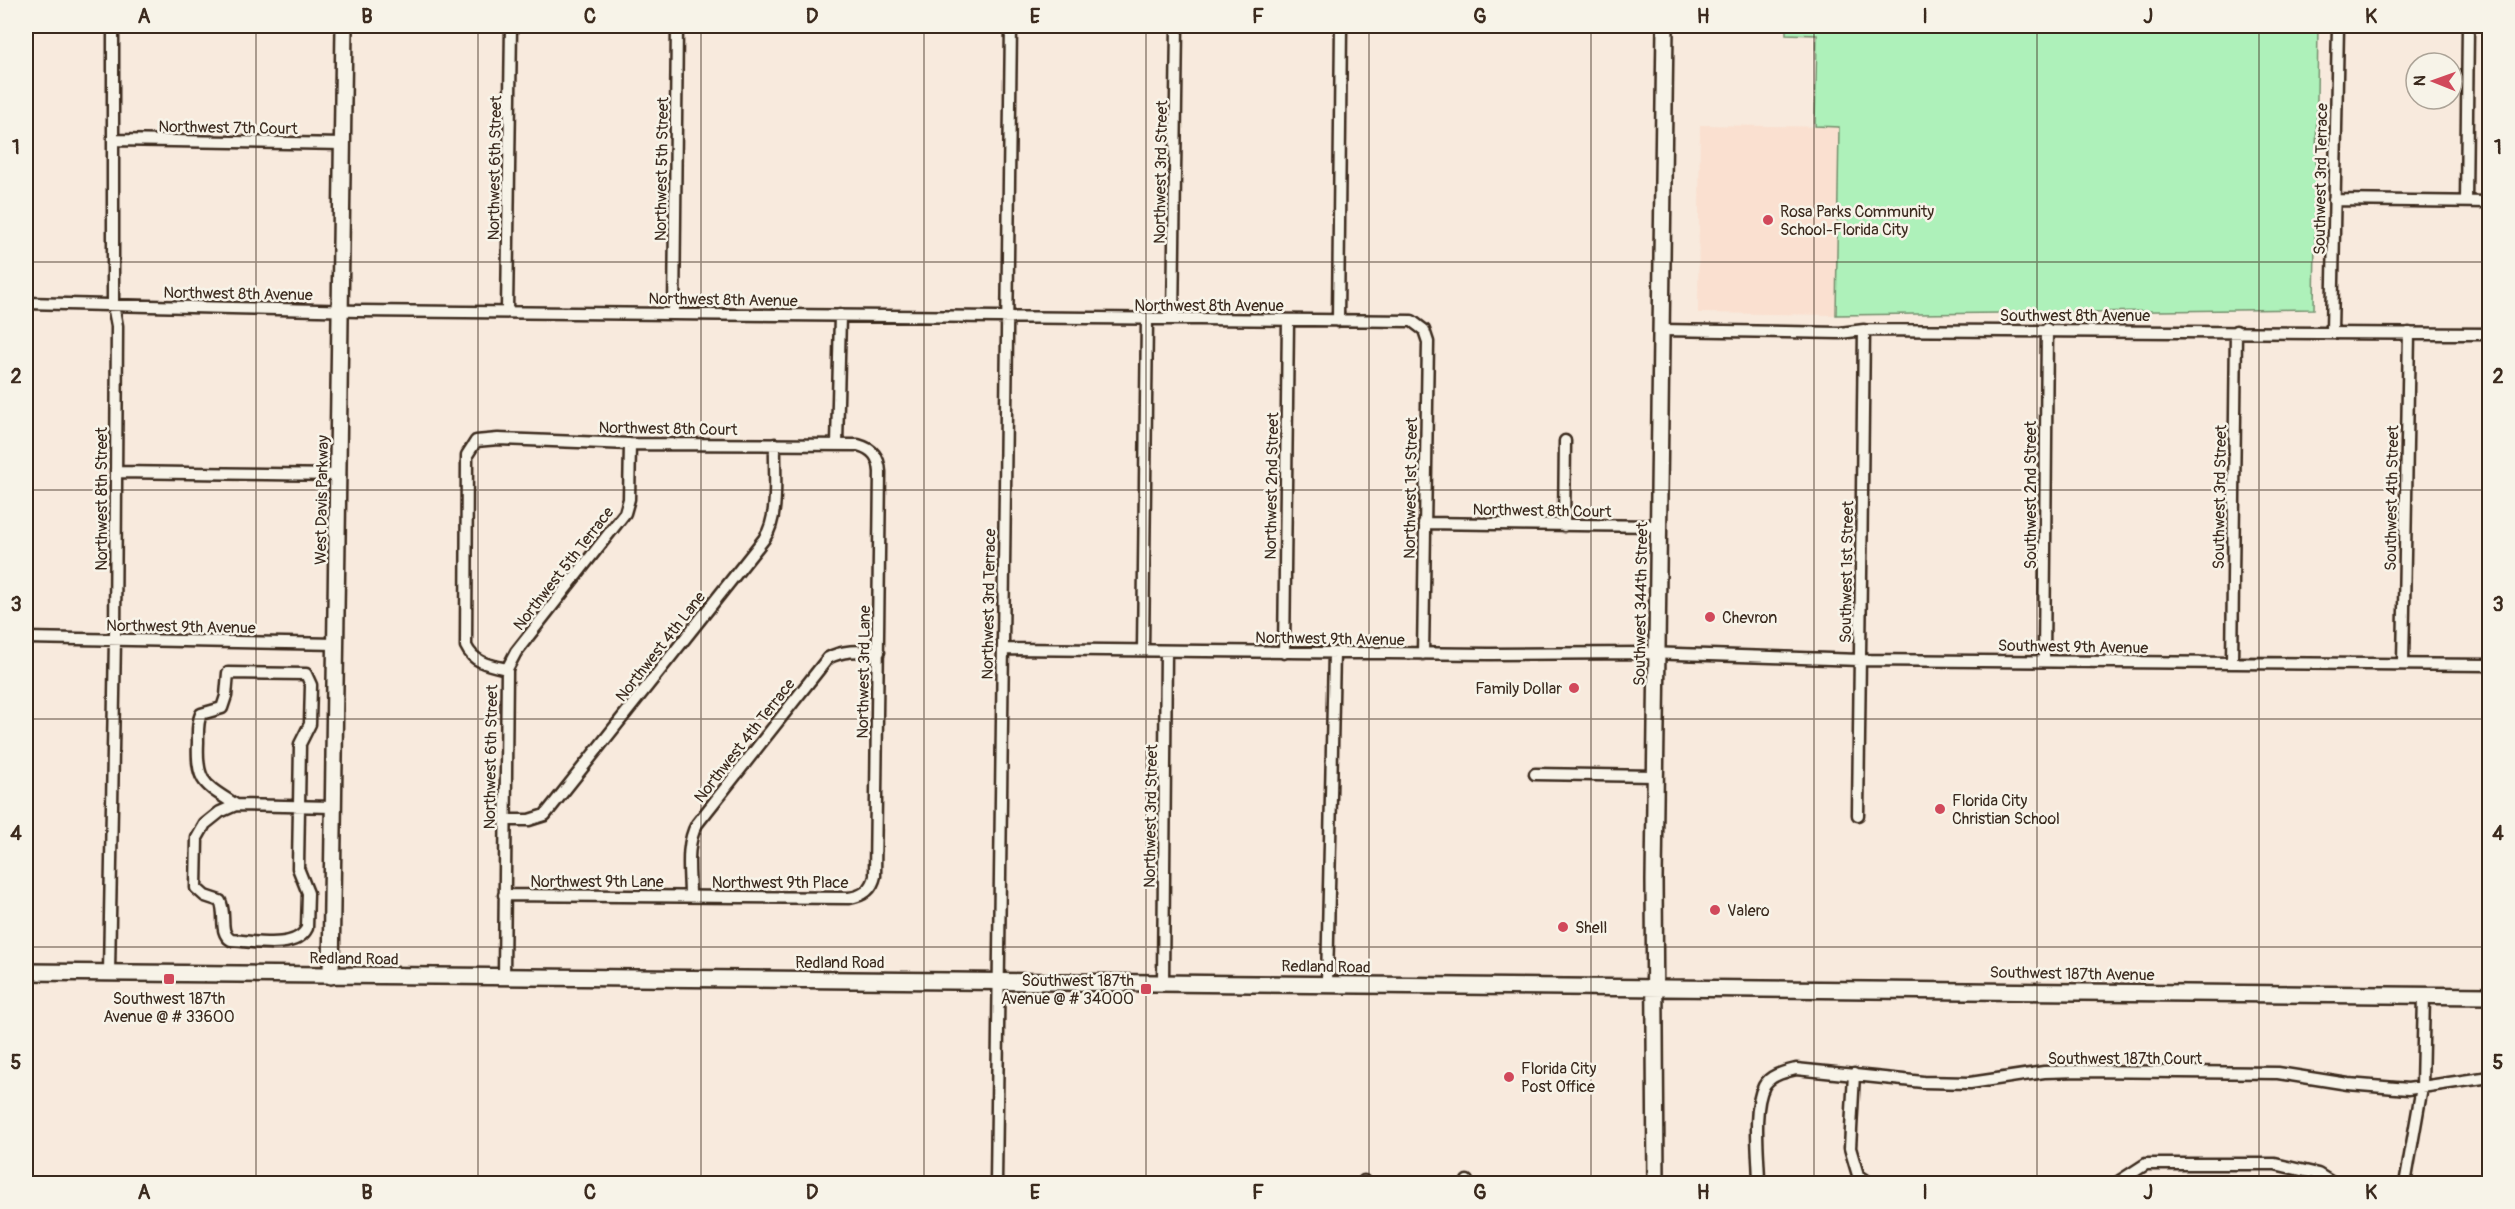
<svg xmlns="http://www.w3.org/2000/svg" width="2515" height="1209" viewBox="0 0 2515 1209" font-family="Pangolin,sans-serif">
	<rect width="100%" height="100%" fill="#f8eadd"/>
	<filter id="ink" filterUnits="userSpaceOnUse"><feTurbulence type="fractalNoise" baseFrequency=".0167" numOctaves="2"/><feDisplacementMap in="SourceGraphic" scale="12" xChannelSelector="R" yChannelSelector="G"/><feConvolveMatrix kernelMatrix="1 2 1 2 8 2 1 2 1" color-interpolation-filters="sRGB"/></filter>
	<g filter="url(#ink)">
		<path fill="#fae0d0" d="M 1700,125 L 1839,127 L 1836,315 L 1698,313 Z"/>
		<path fill="#aef1ba" stroke="#748e6c" stroke-width="1.5" d="M 1786,26 L 2318,26 L 2314,309 L 1836,315 L 1839,127 L 1815,126 L 1817,35 L 1786,34 Z
			M 2488,680 L 2490,680 L 2489,979 L 2485,979 Z"/>
		<g fill="none" stroke-linecap="round" stroke-linejoin="round">
			<g stroke="#3b2a1e" stroke-width="15">
				<path id="street" d="M 113,140 L 343,144
					M 2334,200 L 2490,202
					M 2466,202 L 2468,26
					M 26,303 L 359,311 L 1412,321 L 1424,330 L 1428,342 L 1423,654
					M 507,311 L 511,26
					M 674,313 L 677,26
					M 1173,319 L 1177,26
					M 1338,321 L 1341,26
					M 1661,330 L 1840,333 L 1864,330 L 2490,334
					M 2332,332 L 2338,26
					M 837,445 L 840,315
					M 117,472 L 340,475
					M 1424,523 L 1659,526
					M 1564,526 L 1565,441
					M 26,638 L 337,644
					M 1003,649 L 1489,654 L 1646,653 L 1860,660 L 2490,665
					M 1143,650 L 1147,319
					M 1284,653 L 1288,320
					M 2044,661 L 2047,329
					M 2232,663 L 2236,331
					M 2403,664 L 2409,333
					M 1535,774 L 1655,776
					M 236,805 C 204,784 196,783 198,742 C 198,732 197,723 201,714 L 222,708 L 226,696 L 228,673 L 306,674 L 311,685 L 310,724 L 300,744 L 298,868 L 308,893 L 307,928 C 296,951 252,941 231,940 C 218,932 227,914 220,901 L 205,896 L 196,888 L 197,838 L 205,824 L 220,812 L 236,805 L 334,807
					M 1858,815 L 1864,330
					M 505,820 L 529,820 L 545,815 L 764,539 C 780,517 774,472 775,444
					M 504,895 L 849,898 C 863,896 872,890 875,876 L 880,472 C 879,457 873,449 858,445 L 630,444 L 498,439 L 476,441 L 467,455 L 466,646 C 474,663 489,665 507,669
					M 690,896 C 690,874 685,845 697,824 L 828,658 C 844,649 861,651 879,652
					M 109,973 L 115,639 L 117,326 L 113,305 L 113,26
					M 504,978 L 507,669 L 516,652 L 625,513 L 629,499 L 630,444
					M 1163,982 L 1166,651
					M 1327,984 L 1334,653
					M 1854,1074 L 1850,1148 L 1858,1175 L 1871,1184
					M 996,1184 L 1011,26
					M 1364,1184 L 1364,1181
					M 1467,1184 L 1467,1181
					M 1759,1184 C 1759,1158 1752,1109 1764,1086 C 1770,1075 1784,1072 1796,1069 L 1923,1082 L 1970,1083 L 2044,1072 L 2081,1071 L 2278,1073 L 2348,1084 L 2408,1089 L 2490,1077
					M 2115,1184 L 2146,1164 L 2275,1164 L 2318,1174 L 2334,1184
					M 2405,1184 L 2422,1087 L 2424,996"/>
			</g>
			<g stroke="#3b2a1e" stroke-width="20">
				<path id="secondary" d="M 26,972 L 2490,996
					M 331,976 L 344,26
					M 1656,1184 L 1654,880 L 1665,26"/>
			</g>
			<use href="#street" stroke="#f7f3e8" stroke-width="10"/>
			<use href="#secondary" stroke="#f7f3e8" stroke-width="15"/>
		</g>
	</g>
	<path fill="none" stroke="#3b2a1e" stroke-width="1.5" stroke-opacity="0.55" d="M 256,26 L 256,1184M 478,26 L 478,1184M 701,26 L 701,1184M 924,26 L 924,1184M 1146,26 L 1146,1184M 1369,26 L 1369,1184M 1591,26 L 1591,1184M 1814,26 L 1814,1184M 2037,26 L 2037,1184M 2259,26 L 2259,1184M 26,262 L 2490,262M 26,490 L 2490,490M 26,719 L 2490,719M 26,947 L 2490,947"/>
	<g fill="#d1495b" stroke="#f7f3e8" stroke-width="2">
		<circle cx="1768" cy="220" r="6"/>
		<circle cx="1710" cy="617" r="6"/>
		<circle cx="1574" cy="688" r="6"/>
		<circle cx="1940" cy="809" r="6"/>
		<circle cx="1715" cy="910" r="6"/>
		<circle cx="1563" cy="927" r="6"/>
		<rect x="163" y="973" width="12" height="12" rx="3"/>
		<rect x="1140" y="983" width="12" height="12" rx="3"/>
		<circle cx="1509" cy="1077" r="6"/>
	</g>
	<g text-anchor="middle" stroke-width="5" stroke-linejoin="round" paint-order="stroke">
		<g font-size="16" fill="#3b2a1e" stroke="#f7f3e8">
			<text transform="translate(228 127) rotate(1)" y="6">Northwest 7th Court</text>
			<text transform="translate(494 168) rotate(-89)" y="6">Northwest 6th Street</text>
			<text transform="translate(661 169) rotate(-89)" y="6">Northwest 5th Street</text>
			<text transform="translate(1160 172) rotate(-89)" y="6">Northwest 3rd Street</text>
			<text transform="translate(2320 179) rotate(-89)" y="6">Southwest 3rd Terrace</text>
			<text transform="translate(238 293) rotate(1)" y="6">Northwest 8th Avenue</text>
			<text transform="translate(723 299) rotate(1)" y="6">Northwest 8th Avenue</text>
			<text x="1209" y="311">Northwest 8th Avenue</text>
			<text x="2075" y="321">Southwest 8th Avenue</text>
			<text transform="translate(668 428) rotate(1)" y="6">Northwest 8th Court</text>
			<text transform="translate(1271 486) rotate(-89)" y="6">Northwest 2nd Street</text>
			<text transform="translate(1410 488) rotate(-89)" y="6">Northwest 1st Street</text>
			<text transform="translate(2030 495) rotate(-90)" y="6">Southwest 2nd Street</text>
			<text transform="translate(2219 497) rotate(-89)" y="6">Southwest 3rd Street</text>
			<text transform="translate(2391 498) rotate(-89)" y="6">Southwest 4th Street</text>
			<text transform="translate(101 499) rotate(-90)" y="6">Northwest 8th Street</text>
			<text transform="translate(321 500) rotate(-89)" y="6">West Davis Parkway</text>
			<text transform="translate(1542 510) rotate(1)" y="6">Northwest 8th Court</text>
			<text transform="translate(563 568) rotate(-52)" y="6">Northwest 5th Terrace</text>
			<text transform="translate(1846 572) rotate(-89)" y="6">Southwest 1st Street</text>
			<text transform="translate(988 604) rotate(-89)" y="6">Northwest 3rd Terrace</text>
			<text transform="translate(1640 604) rotate(-89)" y="6">Southwest 344th Street</text>
			<text transform="translate(181 626) rotate(1)" y="6">Northwest 9th Avenue</text>
			<text transform="translate(1330 638) rotate(1)" y="6">Northwest 9th Avenue</text>
			<text transform="translate(660 646) rotate(-52)" y="6">Northwest 4th Lane</text>
			<text transform="translate(2073 646) rotate(1)" y="6">Southwest 9th Avenue</text>
			<text transform="translate(863 672) rotate(-89)" y="6">Northwest 3rd Lane</text>
			<text transform="translate(744 740) rotate(-52)" y="6">Northwest 4th Terrace</text>
			<text transform="translate(490 757) rotate(-89)" y="6">Northwest 6th Street</text>
			<text transform="translate(1150 816) rotate(-89)" y="6">Northwest 3rd Street</text>
			<text x="597" y="887">Northwest 9th Lane</text>
			<text x="780" y="888">Northwest 9th Place</text>
			<text transform="translate(354 958) rotate(1)" y="6">Redland Road</text>
			<text x="840" y="968">Redland Road</text>
			<text transform="translate(1326 966) rotate(1)" y="6">Redland Road</text>
			<text transform="translate(2072 973) rotate(1)" y="6">Southwest 187th Avenue</text>
			<text x="2125" y="1064">Southwest 187th Court</text>
		</g>
		<g font-size="16" fill="#3b2a1e" stroke="#f7f3e8" text-anchor="start">
			<text x="1780" y="217">Rosa Parks Community<tspan x="1780" dy="18">School-Florida City</tspan></text>
			<text x="1722" y="623">Chevron</text>
			<text x="1562" y="694" text-anchor="end">Family Dollar</text>
			<text x="1952" y="806">Florida City<tspan x="1952" dy="18">Christian School</tspan></text>
			<text x="1727" y="916">Valero</text>
			<text x="1575" y="933">Shell</text>
			<text x="1134" y="986" text-anchor="end">Southwest 187th<tspan x="1134" dy="18">Avenue @ # 34000</tspan></text>
			<text x="169" y="1004" text-anchor="middle">Southwest 187th<tspan x="169" dy="18">Avenue @ # 33600</tspan></text>
			<text x="1521" y="1074">Florida City<tspan x="1521" dy="18">Post Office</tspan></text>
		</g>
	</g>
	<rect width="2515" height="1209" fill="none" stroke="#f7f3e8" stroke-width="66"/>
	<g transform="translate(2434 81) rotate(271)"><circle r="28" fill="#f7f3e8" stroke="#aca397" stroke-width="1.5"/>
	<path d="M0-4.5L10 22L0 15L-10 22Z" fill="#d1495b"/>
	<text y="-9" font-size="16" font-weight="bold" text-anchor="middle" fill="#3b2a1e">N</text>
	</g>
	<rect x="33" y="33" width="2449" height="1143" fill="none" stroke="#3b2a1e" stroke-width="2"/>
	<g font-size="20" text-anchor="middle" font-weight="bold" fill="#3b2a1e">
		<text x="144" y="23">A</text>
		<text x="367" y="23">B</text>
		<text x="590" y="23">C</text>
		<text x="812" y="23">D</text>
		<text x="1035" y="23">E</text>
		<text x="1258" y="23">F</text>
		<text x="1480" y="23">G</text>
		<text x="1703" y="23">H</text>
		<text x="1925" y="23">I</text>
		<text x="2148" y="23">J</text>
		<text x="2371" y="23">K</text>
		<text x="16" y="154">1</text>
		<text x="2498" y="154">1</text>
		<text x="16" y="383">2</text>
		<text x="2498" y="383">2</text>
		<text x="16" y="611">3</text>
		<text x="2498" y="611">3</text>
		<text x="16" y="840">4</text>
		<text x="2498" y="840">4</text>
		<text x="16" y="1069">5</text>
		<text x="2498" y="1069">5</text>
		<text x="144" y="1199">A</text>
		<text x="367" y="1199">B</text>
		<text x="590" y="1199">C</text>
		<text x="812" y="1199">D</text>
		<text x="1035" y="1199">E</text>
		<text x="1258" y="1199">F</text>
		<text x="1480" y="1199">G</text>
		<text x="1703" y="1199">H</text>
		<text x="1925" y="1199">I</text>
		<text x="2148" y="1199">J</text>
		<text x="2371" y="1199">K</text>
	</g>
</svg>
